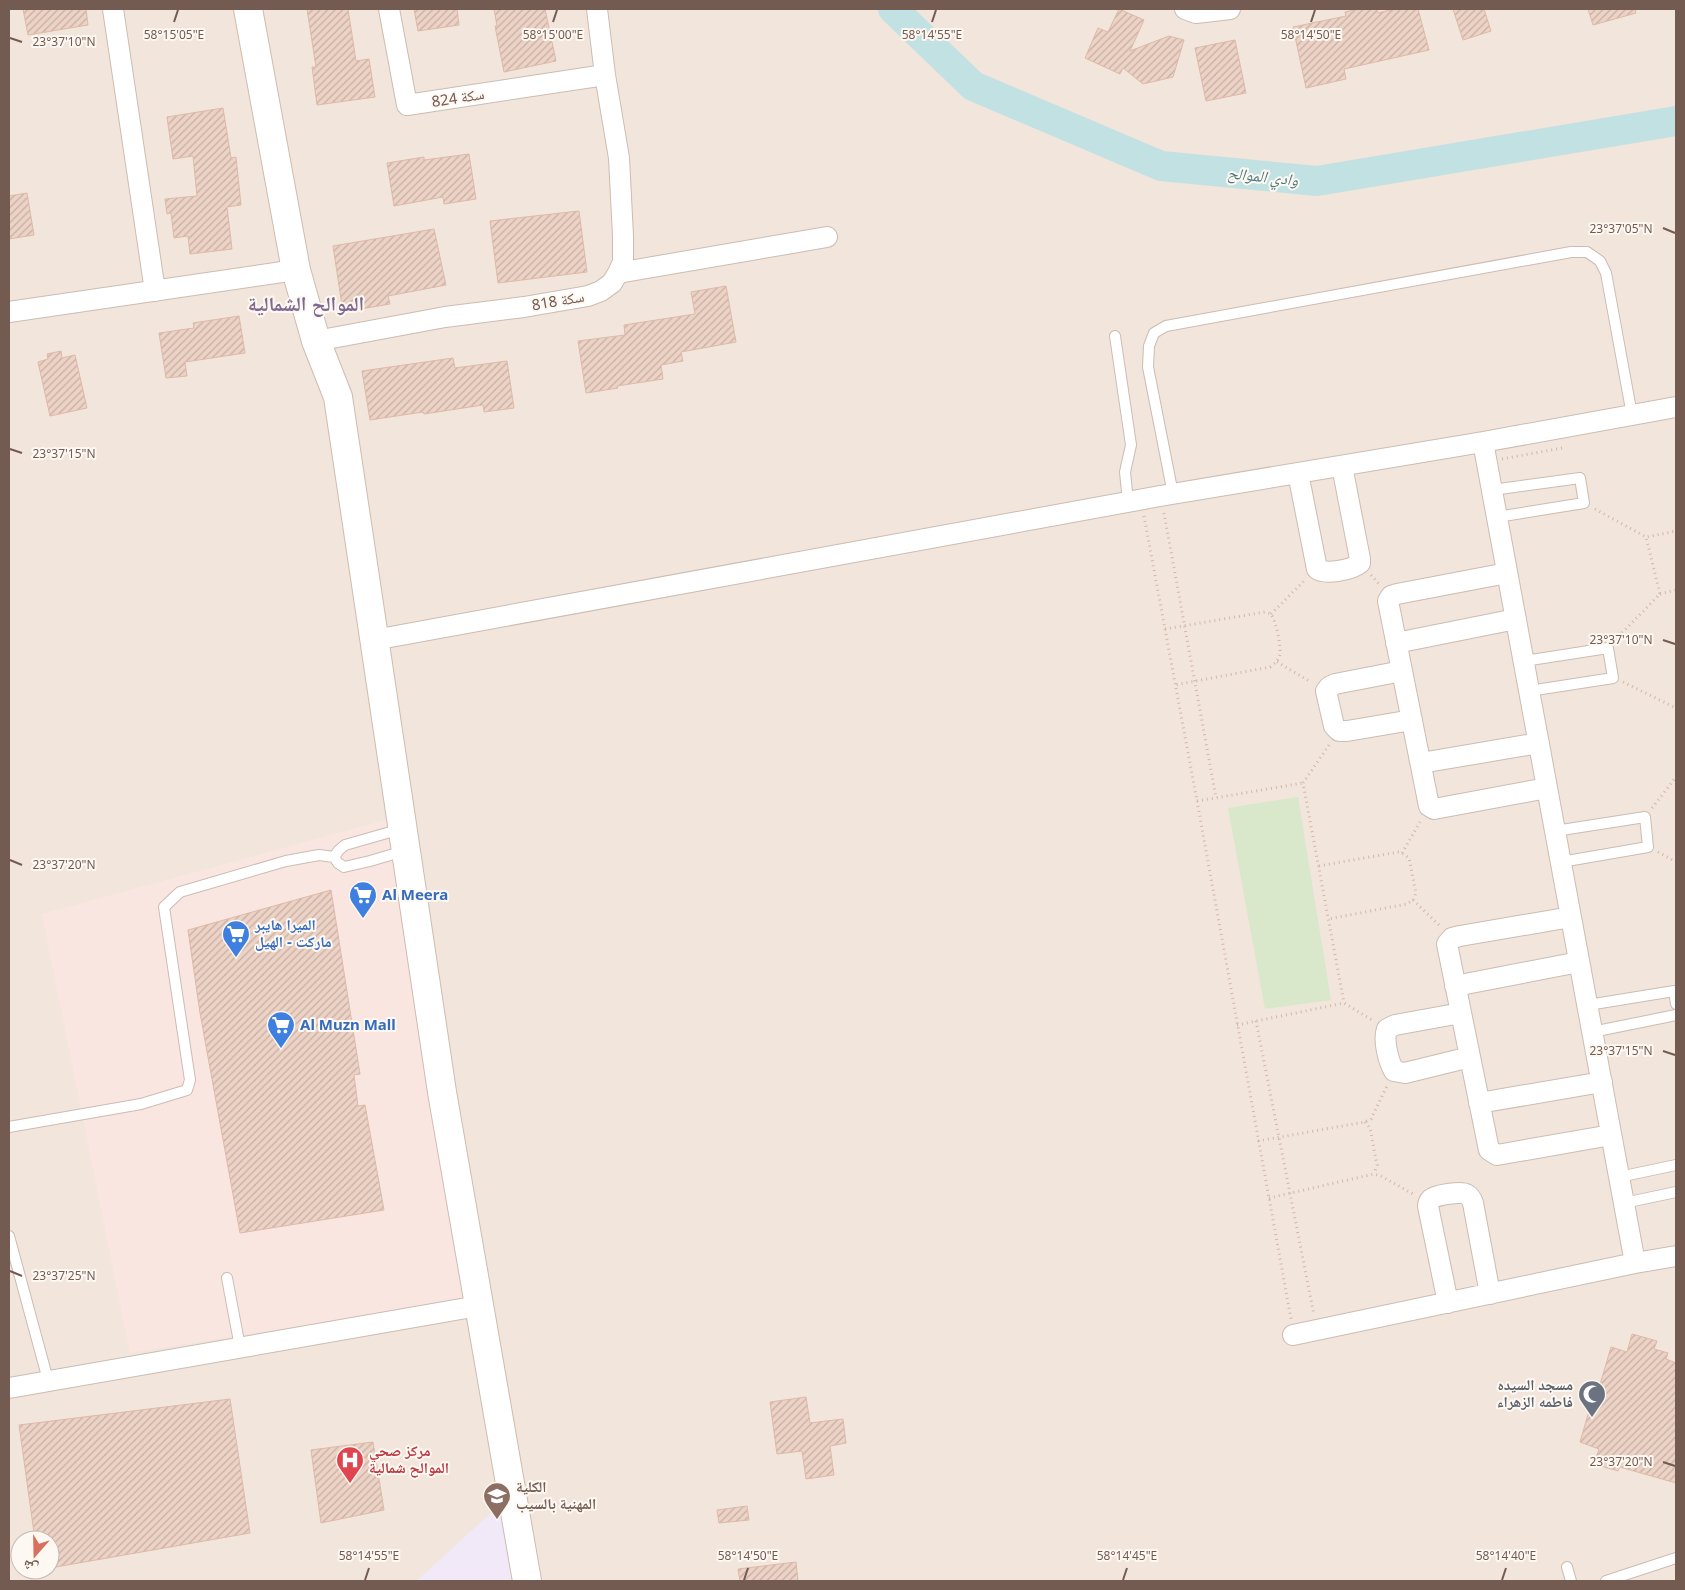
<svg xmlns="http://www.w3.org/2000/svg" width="1685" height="1590" viewBox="0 0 1685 1590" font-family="'Noto Sans','Noto Naskh Arabic',sans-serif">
	<defs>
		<pattern id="building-hatch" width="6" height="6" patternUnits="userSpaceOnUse" patternTransform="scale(1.25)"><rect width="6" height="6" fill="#edd3c6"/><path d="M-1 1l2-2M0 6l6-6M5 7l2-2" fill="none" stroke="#c5aea3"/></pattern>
	</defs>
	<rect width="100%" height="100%" fill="#fbf4ec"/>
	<path fill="#f2e5db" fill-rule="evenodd" d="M 9,9 L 1676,9 L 1676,1581 L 9,1581 ZM 20,1540 L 50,1540 L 50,1570 L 20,1570 Z"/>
	<path fill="#fae6e1" d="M 389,819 L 467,1299 L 130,1353 L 42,914 Z"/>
	<path fill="#f1e8f8" d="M 507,1498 L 521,1581 L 416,1581 L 422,1576 Z"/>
	<path fill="#d9e8cb" d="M 1298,797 L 1331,1000 L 1265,1009 L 1228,808 Z"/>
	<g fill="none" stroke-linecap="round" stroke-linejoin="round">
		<path stroke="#c1e1e3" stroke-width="30" d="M 893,9 L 973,86 L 1161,166 L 1317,181 L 1676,121"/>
	</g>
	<path fill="url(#building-hatch)" stroke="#deb9a8" d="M 23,9 L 86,9 L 88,25 L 28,35 Z
		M 307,9 L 348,9 L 356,61 L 369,59 L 375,97 L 317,105 L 312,67 L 316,67 Z
		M 414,9 L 457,9 L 459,25 L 418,31 Z
		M 494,9 L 545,9 L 556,61 L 504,72 L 495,26 L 497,26 Z
		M 1119,9 L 1144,20 L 1130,51 L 1169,36 L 1184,40 L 1173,77 L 1143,84 L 1123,68 L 1120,74 L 1085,58 L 1098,28 L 1108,32 Z
		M 1359,9 L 1377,9 L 1378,13 L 1394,9 L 1418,9 L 1429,50 L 1344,69 L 1346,79 L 1306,88 L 1293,27 L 1346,16 L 1345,12 Z
		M 1453,9 L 1484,9 L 1491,31 L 1463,40 Z
		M 1588,9 L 1635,9 L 1636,13 L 1593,25 Z
		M 1235,40 L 1246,93 L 1206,101 L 1195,48 Z
		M 223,108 L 231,158 L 236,157 L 241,205 L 227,207 L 232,249 L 190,254 L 188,236 L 174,238 L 171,213 L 167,214 L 165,199 L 197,196 L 193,156 L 173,159 L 167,117 Z
		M 469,154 L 476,199 L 444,204 L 443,197 L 394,206 L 387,163 L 424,157 L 424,160 Z
		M 27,193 L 34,235 L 9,239 L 9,196 Z
		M 579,211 L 587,272 L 498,283 L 490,221 Z
		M 434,229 L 446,285 L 388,296 L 390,304 L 343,312 L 333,246 Z
		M 726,286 L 736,342 L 681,352 L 683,361 L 661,365 L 663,379 L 617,386 L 618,388 L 586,393 L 578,341 L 625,335 L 624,325 L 695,314 L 691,292 Z
		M 239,316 L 245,353 L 185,362 L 187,376 L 166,378 L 159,333 L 194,328 L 193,323 Z
		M 61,351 L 62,358 L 75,355 L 87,408 L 50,416 L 38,362 L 48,359 L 47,354 Z
		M 453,358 L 455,368 L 507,361 L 514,408 L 484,412 L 483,405 L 424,414 L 423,412 L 370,420 L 362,371 Z
		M 331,890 L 360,1074 L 354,1075 L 358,1106 L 365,1105 L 384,1210 L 240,1233 L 200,1013 L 188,930 Z
		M 1632,1334 L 1657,1341 L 1654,1349 L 1668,1353 L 1666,1359 L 1676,1363 L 1676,1483 L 1620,1467 L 1618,1471 L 1594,1464 L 1599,1449 L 1580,1442 L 1596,1387 L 1599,1388 L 1611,1347 L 1627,1352 Z
		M 806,1397 L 810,1423 L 843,1419 L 846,1443 L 830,1446 L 834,1475 L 806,1479 L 802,1451 L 777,1454 L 770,1402 Z
		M 230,1399 L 250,1533 L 50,1568 L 50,1540 L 35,1540 L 19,1425 Z
		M 373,1442 L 384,1510 L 321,1523 L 311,1450 Z
		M 747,1506 L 749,1520 L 719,1523 L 717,1510 Z
		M 796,1562 L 798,1581 L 740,1581 L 738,1569 Z"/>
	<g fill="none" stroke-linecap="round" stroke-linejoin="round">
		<g stroke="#ccbcb2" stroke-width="12">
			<path id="lane" d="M 1115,336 L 1131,445 L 1125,472 L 1128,502
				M 1492,490 L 1580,478 L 1584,503 L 1497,517
				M 1173,494 L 1148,367 L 1149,346 L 1154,333 L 1166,326 L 1571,252 L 1587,252 L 1600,261 L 1606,273 L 1632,415
				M 1524,661 L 1608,648 L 1613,678 L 1529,691
				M 1555,831 L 1645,817 L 1648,847 L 1561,862
				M 334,857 L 338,863 L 344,867 L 370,861 L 404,851
				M 334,857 L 339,850 L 345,845 L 401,829
				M 1588,1005 L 1674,991 L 1676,1004
				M 1592,1032 L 1676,1015
				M 9,1127 L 141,1104 L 187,1090 L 190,1080 L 164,907 L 180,892 L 286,861 L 319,855 L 334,857
				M 1619,1177 L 1676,1165
				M 1624,1203 L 1676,1192
				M 9,1236 L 48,1380
				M 227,1278 L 240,1347
				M 1567,1567 L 1571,1581
				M 1606,1581 L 1676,1558"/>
		</g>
		<g stroke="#ccbcb2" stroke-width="22">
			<path id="street" d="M 113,9 L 155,291
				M 389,9 L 407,105 L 605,75
				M 1185,9 L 1196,13 L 1230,9
				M 618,273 L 827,237
				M 9,312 L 296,270
				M 316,341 L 445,317 L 524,307 L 588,296 L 601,291 L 612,283 L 618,273 L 623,262 L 623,236 L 619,158 L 605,75 L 597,9
				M 1483,442 L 1635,1263
				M 1298,473 L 1317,569 C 1325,575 1352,570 1360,563 L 1360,559 L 1342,466
				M 1507,573 L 1397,594 L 1391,596 L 1388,601 L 1429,806 L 1434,809 L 1547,788
				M 374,640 L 1160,496 L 1483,442 L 1676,407
				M 1396,643 L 1516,619
				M 1402,671 L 1335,684 L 1329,687 L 1326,691 L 1334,726 L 1339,731 L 1347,731 L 1412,720
				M 1421,763 L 1539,743
				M 1571,917 L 1460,936 L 1452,938 L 1447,944 L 1489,1150 L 1497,1155 L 1611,1135
				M 1455,986 L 1579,962
				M 1461,1013 L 1395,1025 L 1387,1029 C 1383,1040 1388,1060 1394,1071 L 1405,1073 L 1470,1057
				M 1479,1103 L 1602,1082
				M 1448,1303 L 1428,1206 C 1428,1203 1429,1201 1431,1199 C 1436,1195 1461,1191 1466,1194 C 1470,1196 1472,1200 1473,1203 L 1490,1294
				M 1293,1335 L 1635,1263 L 1676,1256
				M 9,1388 L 478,1306"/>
		</g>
		<g stroke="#cebcb0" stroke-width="30">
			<path id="secondary" d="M 248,9 L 296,270 L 316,341 L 338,397 L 442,1092 L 527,1581"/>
		</g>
		<path stroke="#d3b6a9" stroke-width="3" stroke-dasharray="1 4" stroke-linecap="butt" d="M 1502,459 L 1562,448
			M 1595,509 L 1646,537 L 1676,531
			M 1164,513 L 1216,798
			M 1144,516 L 1197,801 L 1291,1319
			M 1371,575 L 1380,585
			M 1660,594 L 1676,590
			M 1271,614 L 1304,581
			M 1165,629 L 1265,612 L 1271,614 C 1276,621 1281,645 1280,654 C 1279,660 1275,663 1270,667 L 1175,685
			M 1615,640 L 1660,594 L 1646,537
			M 1277,662 L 1311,682
			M 1623,682 L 1676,708
			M 1329,745 L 1303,783 L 1344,1003
			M 1197,801 L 1303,783
			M 1652,808 L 1676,777
			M 1658,852 L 1676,862
			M 1402,853 L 1420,822
			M 1319,866 L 1398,852 L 1402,853 L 1409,858 L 1416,893 L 1413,900 L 1407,904 L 1328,919
			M 1413,900 L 1441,927
			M 1256,1021 L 1314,1315
			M 1237,1025 L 1344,1003 L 1372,1020
			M 1365,1122 L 1370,1128 L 1377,1165 L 1374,1174
			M 1258,1141 L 1365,1122 L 1371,1119 L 1387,1086
			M 1269,1198 L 1374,1174 L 1381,1176 L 1413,1194"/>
		<use href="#lane" stroke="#fff" stroke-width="10"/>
		<use href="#street" stroke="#fff" stroke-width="20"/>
		<use href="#secondary" stroke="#fff" stroke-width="28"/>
	</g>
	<path fill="none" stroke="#745b51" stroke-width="2" d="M 174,22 L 178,10M 553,22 L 557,10M 932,22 L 936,10M 1311,22 L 1315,10M 10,38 L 22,42M 1663,228 L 1675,233M 10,449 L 22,453M 1663,640 L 1675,644M 10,860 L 22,865M 1663,1051 L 1675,1055M 10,1271 L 22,1276M 1663,1462 L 1675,1466M 365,1580 L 369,1568M 744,1580 L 748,1568M 1123,1580 L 1127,1568M 1502,1580 L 1506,1568"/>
	<defs>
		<g id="supermarket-pin" transform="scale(1.4375)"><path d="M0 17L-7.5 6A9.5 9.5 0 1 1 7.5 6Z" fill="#3f7fe0" stroke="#fef8f2"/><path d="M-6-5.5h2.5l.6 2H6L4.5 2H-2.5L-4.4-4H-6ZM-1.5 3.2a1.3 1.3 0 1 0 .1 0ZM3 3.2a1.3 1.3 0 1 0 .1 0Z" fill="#fff"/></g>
		<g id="mosque-pin" transform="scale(1.4375)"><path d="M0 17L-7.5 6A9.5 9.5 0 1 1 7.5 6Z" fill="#6b7280" stroke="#fef8f2"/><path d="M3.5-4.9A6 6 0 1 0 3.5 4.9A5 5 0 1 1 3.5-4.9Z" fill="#fff"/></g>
		<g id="hospital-pin" transform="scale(1.4375)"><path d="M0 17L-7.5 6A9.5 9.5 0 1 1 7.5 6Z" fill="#e0444e" stroke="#fef8f2"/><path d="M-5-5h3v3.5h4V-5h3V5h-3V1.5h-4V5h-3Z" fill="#fff"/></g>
		<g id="university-pin" transform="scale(1.4375)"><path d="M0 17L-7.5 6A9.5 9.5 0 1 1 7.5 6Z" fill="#8d6e63" stroke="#fef8f2"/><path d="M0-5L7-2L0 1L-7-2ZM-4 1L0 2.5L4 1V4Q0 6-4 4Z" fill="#fff"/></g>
	</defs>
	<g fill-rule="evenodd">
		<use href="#supermarket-pin" x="363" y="895"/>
		<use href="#supermarket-pin" x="236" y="934"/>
		<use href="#supermarket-pin" x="281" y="1025"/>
		<use href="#mosque-pin" x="1592" y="1394"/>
		<use href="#hospital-pin" x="350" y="1460"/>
		<use href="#university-pin" x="497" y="1496"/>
	</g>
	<g text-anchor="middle" stroke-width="4" stroke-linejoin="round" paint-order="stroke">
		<g font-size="15" fill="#745b51" stroke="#fef8f2">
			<text transform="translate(458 98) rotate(-9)" y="5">سكة 824</text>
			<text transform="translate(558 301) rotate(-10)" y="5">سكة 818</text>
		</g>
		<g font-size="15" font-weight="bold" fill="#366cbe" stroke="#fef8f2" text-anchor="start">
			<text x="382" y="900">Al Meera</text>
			<text x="255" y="930">الميرا هايبر<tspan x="255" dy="17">ماركت - الهيل</tspan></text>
			<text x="300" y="1030">Al Muzn Mall</text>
		</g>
		<g font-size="15" font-weight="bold" fill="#5b616d" stroke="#fef8f2" text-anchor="end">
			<text x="1573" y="1390">مسجد السيده<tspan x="1573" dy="17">فاطمه الزهراء</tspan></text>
		</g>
		<g font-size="15" font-weight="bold" fill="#be3a42" stroke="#fef8f2" text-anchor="start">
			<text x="369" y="1456">مركز صحي<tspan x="369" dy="17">الموالح شمالية</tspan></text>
		</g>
		<g font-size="15" font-weight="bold" fill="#785e54" stroke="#fef8f2" text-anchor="start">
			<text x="516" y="1492">الكلية<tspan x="516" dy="17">المهنية بالسيب</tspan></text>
		</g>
		<g font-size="16" font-style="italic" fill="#49797e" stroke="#fef8f2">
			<text transform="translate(1263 176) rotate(6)" y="6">وادي الموالح</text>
		</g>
		<g font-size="20" font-weight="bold" fill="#7f698f" stroke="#fef8f2">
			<text x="306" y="311">الموالح الشمالية</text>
		</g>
	</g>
	<g font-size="12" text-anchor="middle" fill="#745b51" stroke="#fef8f2" stroke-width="4" stroke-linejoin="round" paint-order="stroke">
		<text x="174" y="39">58°15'05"E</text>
		<text x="553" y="39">58°15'00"E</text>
		<text x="932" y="39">58°14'55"E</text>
		<text x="1311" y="39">58°14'50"E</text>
		<text x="64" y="46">23°37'10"N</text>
		<text x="1621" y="233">23°37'05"N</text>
		<text x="64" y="458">23°37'15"N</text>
		<text x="1621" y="644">23°37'10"N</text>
		<text x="64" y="869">23°37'20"N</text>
		<text x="1621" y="1055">23°37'15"N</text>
		<text x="64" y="1280">23°37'25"N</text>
		<text x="1621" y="1466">23°37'20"N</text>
		<text x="369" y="1560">58°14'55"E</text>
		<text x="748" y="1560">58°14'50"E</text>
		<text x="1127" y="1560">58°14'45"E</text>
		<text x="1506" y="1560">58°14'40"E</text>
	</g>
	<rect width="1685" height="1590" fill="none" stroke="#745b51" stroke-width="20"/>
	<g transform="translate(35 1555) rotate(200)"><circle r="24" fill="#fef8f2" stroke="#c7b9b2"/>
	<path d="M0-4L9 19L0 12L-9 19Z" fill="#d7715e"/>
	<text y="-8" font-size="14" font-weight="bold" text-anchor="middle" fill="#745b51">ش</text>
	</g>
</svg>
